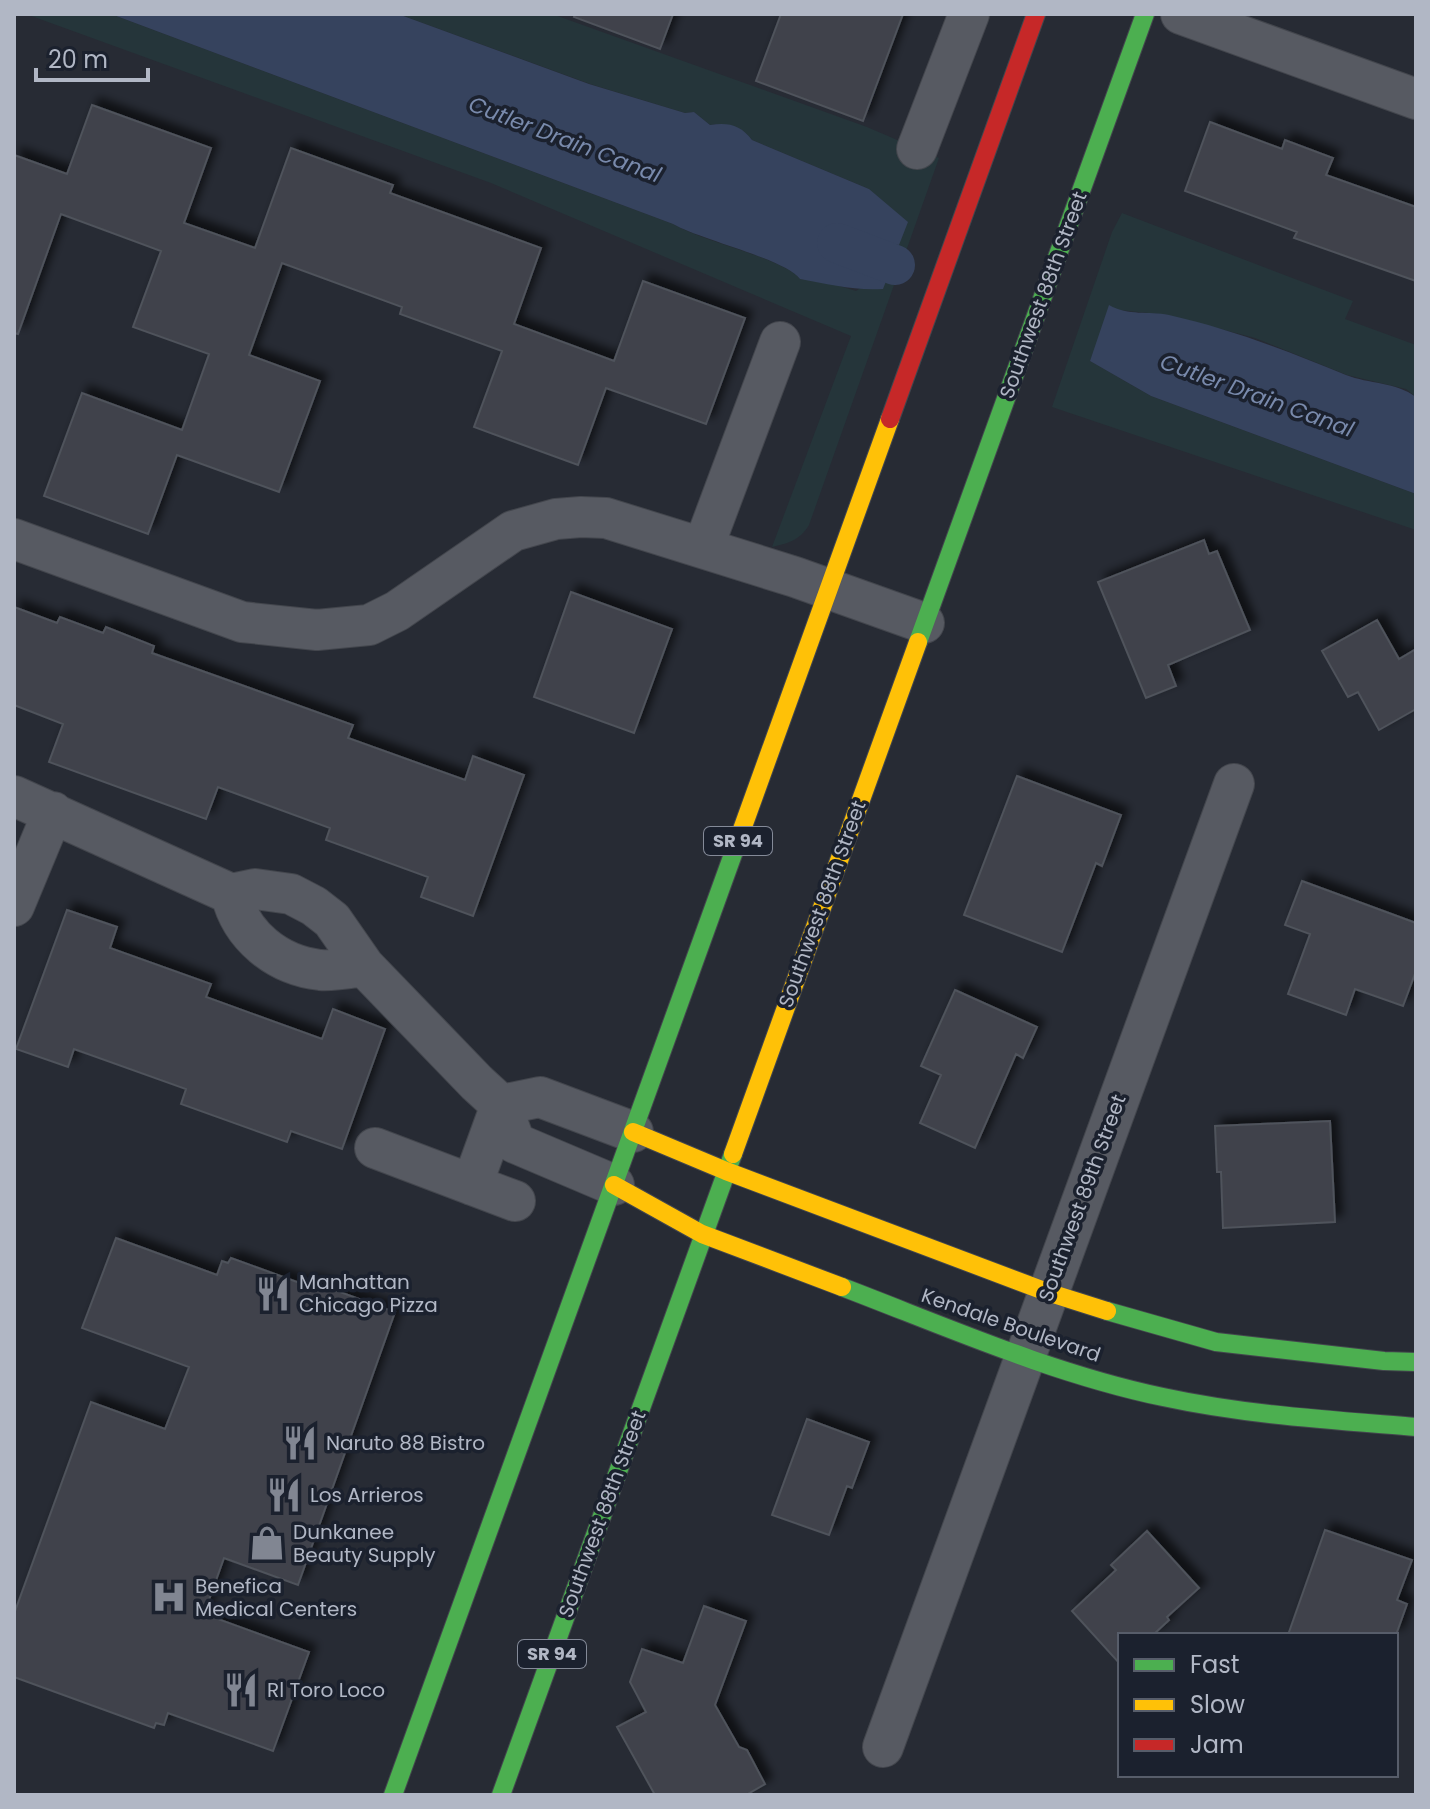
<svg xmlns="http://www.w3.org/2000/svg" width="1430" height="1809" viewBox="0 0 1430 1809" font-family="Poppins,sans-serif">
	<defs>
		<filter id="shadow"><feDropShadow dx="7" dy="-7" stdDeviation="4" flood-color="#0009"/></filter>
	</defs>
	<rect width="100%" height="100%" fill="#272b34"/>
	<path fill="#25353a" d="M 26,14 L 111,14 L 673,224 C 701,241 785,259 800,279 L 823,281 L 856,291 L 892,266 L 886,264 L 893,243 L 869,189 L 752,140 C 743,127 726,123 710,125 L 694,112 L 685,113 L 590,84 L 398,14 L 552,14 L 867,127 L 939,158 L 809,525 C 800,540 789,543 772,547 L 851,336 L 491,183 Z
		M 1122,213 L 1353,301 L 1345,319 L 1416,345 L 1416,397 L 1406,389 L 1347,375 L 1255,338 L 1167,315 L 1119,310 L 1090,361 L 1151,396 L 1416,494 L 1416,530 L 1052,407 L 1112,232 Z"/>
	<path fill="#36435e" d="M 111,14 L 398,14 L 589,84 L 685,113 L 694,112 L 710,125 C 728,122 741,125 752,140 L 869,189 L 908,222 L 899,245 L 893,244 L 886,263 L 892,266 L 883,289 C 855,291 828,284 800,279 C 785,259 701,240 673,224 Z
		M 1109,305 C 1129,316 1148,311 1169,315 C 1231,329 1288,351 1346,375 C 1369,384 1396,382 1416,397 L 1416,494 L 1151,396 L 1090,361 Z"/>
	<g fill="none" stroke-linecap="round" stroke-linejoin="round">
		<path stroke="#36435e" stroke-width="40" d="M 837,243 L 895,265"/>
	</g>
	<path fill="#40434b" stroke="#4f535b" stroke-width="2" filter="url(#shadow)" d="M 575,14 L 673,14 L 660,49 L 574,17 Z
		M 781,14 L 903,14 L 863,121 L 756,81 Z
		M 92,105 L 211,148 L 184,223 L 255,248 L 291,148 L 393,185 L 390,193 L 541,248 L 514,324 L 614,361 L 643,281 L 745,318 L 706,424 L 606,388 L 578,465 L 474,427 L 502,351 L 400,314 L 402,307 L 282,263 L 249,355 L 320,381 L 279,492 L 177,455 L 148,534 L 44,496 L 82,393 L 182,430 L 209,354 L 133,327 L 161,251 L 61,214 L 18,334 L 14,333 L 14,155 L 67,174 Z
		M 1210,122 L 1282,149 L 1285,140 L 1333,158 L 1326,175 L 1416,207 L 1416,281 L 1294,238 L 1297,232 L 1185,191 Z
		M 1204,540 L 1209,554 L 1217,551 L 1250,630 L 1168,665 L 1176,686 L 1146,698 L 1098,582 Z
		M 571,592 L 672,629 L 634,733 L 534,697 Z
		M 14,607 L 57,623 L 60,617 L 103,633 L 106,627 L 154,646 L 152,653 L 353,725 L 348,738 L 465,780 L 473,756 L 524,775 L 473,916 L 421,897 L 428,877 L 326,840 L 330,828 L 218,787 L 206,819 L 49,762 L 63,724 L 14,705 Z
		M 1377,620 L 1399,659 L 1416,649 L 1416,709 L 1379,730 L 1358,692 L 1348,697 L 1322,651 Z
		M 1017,776 L 1121,815 L 1102,866 L 1096,863 L 1062,952 L 964,915 Z
		M 1302,881 L 1416,923 L 1416,971 L 1403,1006 L 1355,989 L 1346,1015 L 1288,994 L 1310,934 L 1285,925 Z
		M 67,910 L 117,927 L 110,948 L 211,984 L 206,997 L 322,1039 L 333,1009 L 385,1029 L 342,1149 L 291,1131 L 287,1142 L 181,1104 L 186,1089 L 74,1049 L 68,1067 L 16,1049 Z
		M 955,990 L 1037,1027 L 1023,1058 L 1016,1054 L 975,1148 L 920,1123 L 941,1075 L 921,1066 Z
		M 1330,1121 L 1335,1222 L 1223,1228 L 1221,1172 L 1217,1172 L 1215,1126 Z
		M 116,1238 L 217,1275 L 222,1261 L 228,1263 L 231,1258 L 308,1286 L 310,1281 L 395,1312 L 298,1585 L 224,1558 L 204,1614 L 309,1652 L 273,1751 L 168,1713 L 164,1725 L 156,1723 L 154,1728 L 14,1677 L 14,1614 L 91,1402 L 165,1429 L 189,1367 L 82,1328 Z
		M 807,1419 L 869,1442 L 852,1488 L 847,1486 L 829,1535 L 772,1515 Z
		M 1325,1530 L 1412,1560 L 1397,1600 L 1407,1604 L 1396,1635 L 1288,1635 Z
		M 1147,1531 L 1199,1588 L 1167,1617 L 1169,1620 L 1153,1635 L 1120,1635 L 1120,1664 L 1072,1611 L 1116,1570 L 1111,1565 Z
		M 704,1606 L 746,1621 L 715,1705 L 739,1747 L 747,1750 L 765,1784 L 746,1795 L 655,1795 L 617,1727 L 646,1712 L 630,1682 L 642,1649 L 683,1663 Z"/>
	<g fill="none" stroke-linecap="round" stroke-linejoin="round">
		<g stroke="#43464d" stroke-width="42">
			<path id="street" d="M 1181,14 L 1416,99
				M 917,149 L 969,14
				M 14,539 L 242,622 L 317,630 L 369,625 L 397,611 L 513,531 L 556,519 L 581,517 L 606,518 L 795,577 L 924,623
				M 703,548 L 780,342
				M 14,796 L 231,894 L 255,889 L 291,894 L 314,906 L 332,920 L 364,966 L 477,1083 L 501,1105 L 515,1143 L 614,1185
				M 231,894 C 241,936 277,965 320,970 C 334,971 350,968 364,966
				M 14,906 L 53,812
				M 501,1105 L 540,1097 L 633,1132
				M 375,1148 L 515,1201
				M 472,1185 L 501,1105
				M 883,1747 L 1234,784"/>
		</g>
		<g stroke="#43464d" stroke-width="20">
			<path id="fast" d="M 918,642 L 1145,14
				M 842,1287 C 947,1327 1053,1374 1163,1397 C 1246,1415 1331,1420 1416,1427
				M 1107,1311 L 1216,1342 L 1384,1361 L 1416,1362
				M 393,1795 L 736,846
				M 501,1795 L 733,1154"/>
		</g>
		<g stroke="#43464d" stroke-width="20">
			<path id="slow" d="M 736,846 L 890,419
				M 633,1132 L 726,1171 L 1047,1292 L 1107,1311
				M 733,1154 L 918,642
				M 614,1185 L 702,1234 L 842,1287"/>
		</g>
		<g stroke="#43464d" stroke-width="20">
			<path id="jam" d="M 890,419 L 1036,14"/>
		</g>
		<use href="#street" stroke="#575a62" stroke-width="40"/>
		<use href="#fast" stroke="#4caf50" stroke-width="18"/>
		<use href="#slow" stroke="#ffc107" stroke-width="18"/>
		<use href="#jam" stroke="#c62828" stroke-width="18"/>
	</g>
	<defs>
		<g id="restaurant-bare" transform="scale(2.76)"><path d="M-5-6h1v4h1v-4h1v4h1v-4h1v5L-1.5 .5V6h-2V.5L-5-1ZM5-6V6H3V1.5H1.5Q1.5-4 5-6Z" fill="#818692" stroke="#1b212e" stroke-width="2.5" paint-order="stroke"/></g>
		<g id="shop-bare" transform="scale(2.76)"><path d="M-5-2.5h2.3a2.7 3.5 0 0 1 5.4 0H5L5.5 6h-11ZM-1.5-2.5h3a1.5 2.3 0 0 0-3 0Z" fill="#818692" stroke="#1b212e" stroke-width="2.5" paint-order="stroke"/></g>
		<g id="hospital-bare" transform="scale(2.76)"><path d="M-5-5h3v3.5h4V-5h3V5h-3V1.5h-4V5h-3Z" fill="#818692" stroke="#1b212e" stroke-width="2.5" paint-order="stroke"/></g>
	</defs>
	<g fill-rule="evenodd">
		<use href="#restaurant-bare" x="273" y="1294"/>
		<use href="#restaurant-bare" x="300" y="1443"/>
		<use href="#restaurant-bare" x="284" y="1495"/>
		<use href="#shop-bare" x="267" y="1543"/>
		<use href="#hospital-bare" x="169" y="1597"/>
		<use href="#restaurant-bare" x="241" y="1690"/>
	</g>
	<g text-anchor="middle" stroke-width="7" stroke-linejoin="round" paint-order="stroke">
		<g fill="#1b212e" stroke="#848a98" stroke-width="2">
			<rect x="704" y="827" width="68" height="28" rx="6"/>
			<rect x="518" y="1640" width="68" height="28" rx="6"/>
		</g>
		<g font-size="18" font-weight="bold" fill="#b1b7c5">
			<text x="738" y="847">SR 94</text>
			<text x="552" y="1660">SR 94</text>
		</g>
		<g font-size="20" fill="#b1b7c5" stroke="#1b212e">
			<text transform="translate(1043 295) rotate(-70)" y="7">Southwest 88th Street</text>
			<text transform="translate(822 904) rotate(-70)" y="7">Southwest 88th Street</text>
			<text transform="translate(1082 1198) rotate(-70)" y="7">Southwest 89th Street</text>
			<text transform="translate(1011 1325) rotate(19)" y="7">Kendale Boulevard</text>
			<text transform="translate(602 1514) rotate(-70)" y="7">Southwest 88th Street</text>
		</g>
		<g font-size="20" fill="#b1b7c5" stroke="#1b212e" text-anchor="start">
			<text x="299" y="1289">Manhattan<tspan x="299" dy="23">Chicago Pizza</tspan></text>
			<text x="326" y="1450">Naruto 88 Bistro</text>
			<text x="310" y="1502">Los Arrieros</text>
			<text x="293" y="1539">Dunkanee<tspan x="293" dy="23">Beauty Supply</tspan></text>
			<text x="195" y="1593">Benefica<tspan x="195" dy="23">Medical Centers</tspan></text>
			<text x="267" y="1697">Rl Toro Loco</text>
		</g>
		<g font-size="22" font-style="italic" fill="#798aac" stroke="#1b212e">
			<text transform="translate(565 139) rotate(21)" y="8">Cutler Drain Canal</text>
			<text transform="translate(1257 395) rotate(20)" y="8">Cutler Drain Canal</text>
		</g>
	</g>
	<rect width="1430" height="1809" fill="none" stroke="#b1b7c5" stroke-width="32"/>
	<rect x="1118" y="1633" width="280" height="144" fill="#1b212e" stroke="#575d6a" stroke-width="2"/>
	<rect x="1134" y="1659" width="40" height="12" fill="#4caf50" stroke="#575d6a" stroke-width="2"/>
	<text x="1190" y="1673" font-size="24" fill="#b1b7c5">Fast</text>
	<rect x="1134" y="1699" width="40" height="12" fill="#ffc107" stroke="#575d6a" stroke-width="2"/>
	<text x="1190" y="1713" font-size="24" fill="#b1b7c5">Slow</text>
	<rect x="1134" y="1739" width="40" height="12" fill="#c62828" stroke="#575d6a" stroke-width="2"/>
	<text x="1190" y="1753" font-size="24" fill="#b1b7c5">Jam</text>
	<path d="M36 68v12h112v-12" fill="none" stroke="#b1b7c5" stroke-width="4"/>
	<text x="48" y="68" font-size="24" fill="#b1b7c5" stroke="#1b212e" stroke-width="6" paint-order="stroke">20 m</text>
</svg>
